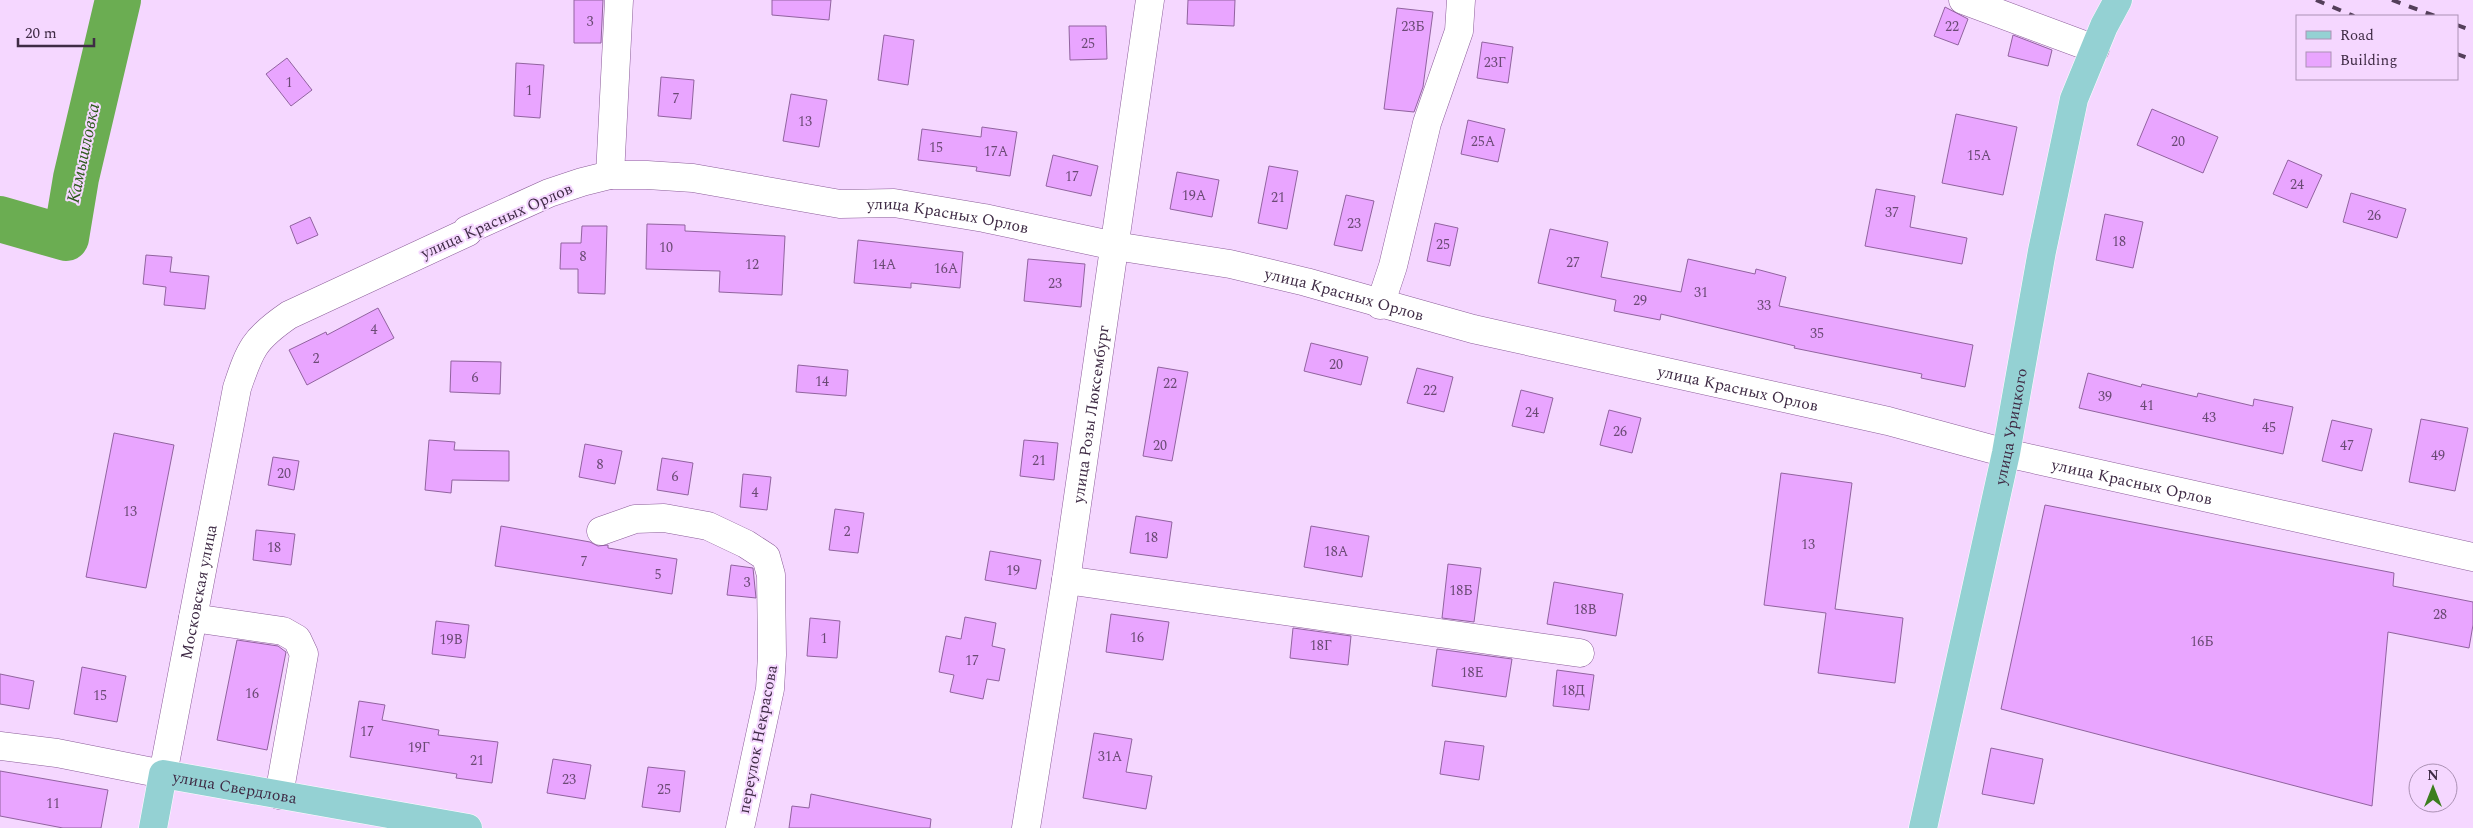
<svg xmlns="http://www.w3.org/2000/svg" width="2473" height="828" viewBox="0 0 2473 828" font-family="Spectral,serif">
	<rect width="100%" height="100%" fill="#f5d7ff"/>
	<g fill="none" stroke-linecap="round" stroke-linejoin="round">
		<path stroke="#6bad52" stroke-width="46" d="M 0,219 L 66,238 L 76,178 L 118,0"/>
	</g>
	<path fill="#e9a5ff" stroke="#91639f" d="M 574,0 L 603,0 L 601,43 L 574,43 Z
		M 772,0 L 831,0 L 829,20 L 772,15 Z
		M 1188,0 L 1235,0 L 1234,26 L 1187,24 Z
		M 1945,7 L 1968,19 L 1958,45 L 1934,36 Z
		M 1397,8 L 1433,12 L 1423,87 L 1414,112 L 1384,109 Z
		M 1069,26 L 1106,26 L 1107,59 L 1070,60 Z
		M 884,35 L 914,40 L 908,85 L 878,80 Z
		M 2013,35 L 2052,50 L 2048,66 L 2008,56 Z
		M 1482,42 L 1513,47 L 1508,83 L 1477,78 Z
		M 287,58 L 312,90 L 291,106 L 266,74 Z
		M 516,63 L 544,65 L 540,118 L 514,116 Z
		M 661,77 L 694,80 L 691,119 L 658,116 Z
		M 791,94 L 827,100 L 819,147 L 783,141 Z
		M 2152,109 L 2218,137 L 2203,173 L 2137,145 Z
		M 1956,114 L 2017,127 L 2003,195 L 1942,183 Z
		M 1468,120 L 1505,129 L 1498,162 L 1461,154 Z
		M 982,127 L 1017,132 L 1010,176 L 976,171 L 977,167 L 918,160 L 922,129 L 981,137 Z
		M 1053,155 L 1098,166 L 1091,196 L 1046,186 Z
		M 2288,160 L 2322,175 L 2307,208 L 2273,194 Z
		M 1269,166 L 1298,171 L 1287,229 L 1258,223 Z
		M 1177,172 L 1219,180 L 1212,217 L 1170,209 Z
		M 1876,189 L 1915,196 L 1910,227 L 1967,238 L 1962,264 L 1865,246 Z
		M 2351,193 L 2406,209 L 2397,238 L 2343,222 Z
		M 1346,195 L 1374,201 L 1362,251 L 1334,245 Z
		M 2105,214 L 2143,222 L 2133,268 L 2096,260 Z
		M 310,217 L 318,235 L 297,244 L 290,226 Z
		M 1435,223 L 1458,228 L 1450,266 L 1427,261 Z
		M 647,224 L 685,225 L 685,231 L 785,236 L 782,295 L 719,292 L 720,271 L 646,269 Z
		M 582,226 L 607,226 L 605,294 L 578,293 L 578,269 L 560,269 L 561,243 L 581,243 Z
		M 1550,229 L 1608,242 L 1601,277 L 1681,292 L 1688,259 L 1755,274 L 1756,269 L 1786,277 L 1779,306 L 1973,345 L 1965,387 L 1921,378 L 1922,374 L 1794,348 L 1795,346 L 1661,314 L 1660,320 L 1614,311 L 1616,300 L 1538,283 Z
		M 858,240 L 963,252 L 960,288 L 911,283 L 911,288 L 854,283 Z
		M 146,255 L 172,257 L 170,272 L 209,276 L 205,309 L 164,305 L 166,287 L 143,284 Z
		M 1028,259 L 1085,264 L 1081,307 L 1024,301 Z
		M 378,308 L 394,338 L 307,385 L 289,350 L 326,332 L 327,335 Z
		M 1311,343 L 1368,357 L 1361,385 L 1304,371 Z
		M 451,361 L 501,362 L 500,394 L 450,392 Z
		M 798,365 L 848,370 L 846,396 L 796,392 Z
		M 1158,367 L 1188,372 L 1172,461 L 1143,456 Z
		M 1417,368 L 1453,377 L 1444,412 L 1407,403 Z
		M 2088,373 L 2141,387 L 2142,384 L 2197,397 L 2198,393 L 2253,406 L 2254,399 L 2293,407 L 2283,454 L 2079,408 Z
		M 1521,390 L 1553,398 L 1544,433 L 1512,426 Z
		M 1609,410 L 1641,418 L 1632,453 L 1600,445 Z
		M 2421,419 L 2468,428 L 2455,491 L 2409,482 Z
		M 2332,420 L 2372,429 L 2362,471 L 2322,461 Z
		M 114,433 L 174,445 L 146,588 L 86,577 Z
		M 429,440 L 455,442 L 454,450 L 509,451 L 509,481 L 452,480 L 451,493 L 425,490 Z
		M 1024,440 L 1058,443 L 1054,480 L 1020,476 Z
		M 585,444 L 622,451 L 615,484 L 579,477 Z
		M 273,457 L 299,461 L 294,490 L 268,485 Z
		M 662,458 L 693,463 L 688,495 L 657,490 Z
		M 1781,473 L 1852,483 L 1835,609 L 1903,618 L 1895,683 L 1818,673 L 1826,613 L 1764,605 Z
		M 743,474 L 771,477 L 767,510 L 740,507 Z
		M 2045,505 L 2394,573 L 2393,586 L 2473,602 L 2473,625 L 2469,648 L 2388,632 L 2372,806 L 2001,709 Z
		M 835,509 L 864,513 L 858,553 L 829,550 Z
		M 1136,516 L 1172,522 L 1167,558 L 1130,553 Z
		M 501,526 L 590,542 L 598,546 L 608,545 L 608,548 L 677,559 L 672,594 L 495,566 Z
		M 1311,526 L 1369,536 L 1362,577 L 1304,567 Z
		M 256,530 L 295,534 L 291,565 L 253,560 Z
		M 990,551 L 1041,560 L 1036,589 L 985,580 Z
		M 1448,564 L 1481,568 L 1474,622 L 1442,618 Z
		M 731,565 L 753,568 L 756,598 L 727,595 Z
		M 1554,582 L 1623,594 L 1616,636 L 1547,624 Z
		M 1111,614 L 1169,622 L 1163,660 L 1106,652 Z
		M 965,617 L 996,623 L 992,646 L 1005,649 L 999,681 L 987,679 L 983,699 L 950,692 L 954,675 L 939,672 L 946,636 L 961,639 Z
		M 810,618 L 840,621 L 837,658 L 807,656 Z
		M 436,621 L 469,625 L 465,658 L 432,654 Z
		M 1293,628 L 1351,636 L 1348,665 L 1290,658 Z
		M 237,640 L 278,646 L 286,652 L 267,750 L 217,740 Z
		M 1437,649 L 1512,659 L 1506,697 L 1432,686 Z
		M 82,667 L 126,676 L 117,722 L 74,714 Z
		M 1557,670 L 1594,675 L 1589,710 L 1553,706 Z
		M 0,674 L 34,681 L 29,709 L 0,704 Z
		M 359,701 L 385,705 L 382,720 L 439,730 L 438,735 L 498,742 L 492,783 L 456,778 L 457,774 L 350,757 Z
		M 1094,733 L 1132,739 L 1126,772 L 1152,776 L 1146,809 L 1083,798 Z
		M 1445,741 L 1484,746 L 1479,780 L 1440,774 Z
		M 1991,748 L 2043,759 L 2034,804 L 1982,794 Z
		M 553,759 L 591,765 L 585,799 L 547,793 Z
		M 648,767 L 685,771 L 680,812 L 642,807 Z
		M 0,771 L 108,790 L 101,828 L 63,828 L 0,816 Z
		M 811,794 L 931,819 L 930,828 L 789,828 L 792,806 L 809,808 Z"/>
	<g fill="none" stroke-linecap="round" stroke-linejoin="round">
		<g stroke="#8b5d99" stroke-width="29">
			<g id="minor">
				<path d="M 1963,0 L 2095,49"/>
				<path d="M 610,175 L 619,0"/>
				<path d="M 1380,305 L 1393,266 L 1427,123 L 1459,31 L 1461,0"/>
				<path d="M 601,531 L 635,519 L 664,518 L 708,526 L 746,544 L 766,557 L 771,575 L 772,655 L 770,689 L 740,828"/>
				<path d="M 1066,580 L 1580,653"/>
				<path d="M 193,618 L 283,631 L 297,639 L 304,654 L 279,795"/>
				<path id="s1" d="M 0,746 L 57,753 L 163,774 L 237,388 C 250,349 254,339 289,315 L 468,232 L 467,230 L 549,193 L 582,182 L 610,175 L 647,175 L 693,178 L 840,204 L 894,203 L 984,218 L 1115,246 L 1230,264 L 1306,282 L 1473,329 L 1888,421 L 2006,453 L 2473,557"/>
				<path id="s2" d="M 1026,828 L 1066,580 L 1150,0"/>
			</g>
		</g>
		<g stroke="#fff" stroke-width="29">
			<g id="major">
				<path id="s3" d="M 153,828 L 163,774 L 468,828"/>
				<path id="s4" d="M 1923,828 L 2006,453 L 2042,251 L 2074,99 L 2104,26 L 2118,0"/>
			</g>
		</g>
		<use href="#minor" stroke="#fff" stroke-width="28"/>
		<use href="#major" stroke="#94d1d3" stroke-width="28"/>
		<path stroke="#543f5a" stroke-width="4" stroke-dasharray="9 9" stroke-linecap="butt" d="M 2316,0 L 2354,16
			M 2392,0 L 2435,16
			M 2457,25 L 2473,31
			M 2457,54 L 2473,60"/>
	</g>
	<g text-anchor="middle" stroke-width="4" stroke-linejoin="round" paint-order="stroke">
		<g font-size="14" fill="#6a4a74">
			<text x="590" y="26">3</text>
			<text x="1413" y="31">23Б</text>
			<text x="1952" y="31">22</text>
			<text x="1088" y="48">25</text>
			<text x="1495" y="67">23Г</text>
			<text x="289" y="87">1</text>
			<text x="529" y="95">1</text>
			<text x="676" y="103">7</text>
			<text x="805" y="126">13</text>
			<text x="1483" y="146">25А</text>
			<text x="2178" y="146">20</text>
			<text x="936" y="152">15</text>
			<text x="996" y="156">17А</text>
			<text x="1979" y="160">15А</text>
			<text x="1072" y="181">17</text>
			<text x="2297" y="189">24</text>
			<text x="1194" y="200">19А</text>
			<text x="1278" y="202">21</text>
			<text x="1892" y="217">37</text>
			<text x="2374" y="220">26</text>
			<text x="1354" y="228">23</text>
			<text x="2119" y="246">18</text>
			<text x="1443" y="249">25</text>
			<text x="666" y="252">10</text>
			<text x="583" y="261">8</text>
			<text x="1573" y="267">27</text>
			<text x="752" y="269">12</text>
			<text x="884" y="269">14А</text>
			<text x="946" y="273">16А</text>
			<text x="1055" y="288">23</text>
			<text x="1701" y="297">31</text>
			<text x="1640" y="305">29</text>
			<text x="1764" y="310">33</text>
			<text x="374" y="334">4</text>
			<text x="1817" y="338">35</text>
			<text x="316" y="363">2</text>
			<text x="1336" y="369">20</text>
			<text x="475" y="382">6</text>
			<text x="822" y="386">14</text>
			<text x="1170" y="388">22</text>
			<text x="1430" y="395">22</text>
			<text x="2105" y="401">39</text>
			<text x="2147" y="410">41</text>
			<text x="1532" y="417">24</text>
			<text x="2209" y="422">43</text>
			<text x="2269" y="432">45</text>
			<text x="1620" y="436">26</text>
			<text x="1160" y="450">20</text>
			<text x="2347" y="450">47</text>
			<text x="2438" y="460">49</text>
			<text x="1039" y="465">21</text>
			<text x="600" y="469">8</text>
			<text x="284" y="478">20</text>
			<text x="675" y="481">6</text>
			<text x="755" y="497">4</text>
			<text x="130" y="516">13</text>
			<text x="847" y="536">2</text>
			<text x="1151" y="542">18</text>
			<text x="1808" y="549">13</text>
			<text x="274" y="552">18</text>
			<text x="1336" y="556">18А</text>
			<text x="584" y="566">7</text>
			<text x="1013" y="575">19</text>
			<text x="658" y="579">5</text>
			<text x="747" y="587">3</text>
			<text x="1461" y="595">18Б</text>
			<text x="1585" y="614">18В</text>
			<text x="2440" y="619">28</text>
			<text x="1137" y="642">16</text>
			<text x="824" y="643">1</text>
			<text x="451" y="644">19В</text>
			<text x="2202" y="646">16Б</text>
			<text x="1321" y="650">18Г</text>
			<text x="972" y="665">17</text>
			<text x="1472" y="677">18Е</text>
			<text x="1573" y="695">18Д</text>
			<text x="252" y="698">16</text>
			<text x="100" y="700">15</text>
			<text x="367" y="736">17</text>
			<text x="419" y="752">19Г</text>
			<text x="1110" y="761">31А</text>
			<text x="477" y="765">21</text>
			<text x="569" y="784">23</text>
			<text x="664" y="794">25</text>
			<text x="53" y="808">11</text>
		</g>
		<g font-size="16" fill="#3f2b45" stroke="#f5d7ff">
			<text dy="6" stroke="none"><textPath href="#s1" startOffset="1345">улица Красных Орлов</textPath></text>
			<text transform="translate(496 220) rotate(-24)" y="6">улица Красных Орлов</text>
			<text dy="6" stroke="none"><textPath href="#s1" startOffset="1750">улица Красных Орлов</textPath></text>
			<text dy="6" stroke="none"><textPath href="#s1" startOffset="2155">улица Красных Орлов</textPath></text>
			<text dy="6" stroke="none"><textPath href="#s2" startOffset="419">улица Розы Люксембург</textPath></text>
			<text dy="6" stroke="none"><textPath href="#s4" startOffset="411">улица Урицкого</textPath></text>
			<text dy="6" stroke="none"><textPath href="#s1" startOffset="2560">улица Красных Орлов</textPath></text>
			<text dy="6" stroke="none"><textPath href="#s1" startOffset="351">Московская улица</textPath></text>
			<text transform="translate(757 739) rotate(-79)" y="6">переулок Некрасова</text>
			<text dy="6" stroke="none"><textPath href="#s3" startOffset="128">улица Свердлова</textPath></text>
		</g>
		<g font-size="18" font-style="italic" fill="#2e5a1c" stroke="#f5d7ff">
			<text transform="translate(83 153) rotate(-78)" y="6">Камышловка</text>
		</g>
	</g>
	<rect x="2296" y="15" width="162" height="65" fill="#f5d7ff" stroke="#ac92b5"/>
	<rect x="2306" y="31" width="25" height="8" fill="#94d1d3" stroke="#ac92b5"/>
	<text x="2340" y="40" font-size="15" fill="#3f2b45">Road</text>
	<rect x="2306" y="52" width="25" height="15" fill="#e9a5ff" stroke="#ac92b5"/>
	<text x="2340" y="65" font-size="15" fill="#3f2b45">Building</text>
	<g transform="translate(2433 788)"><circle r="24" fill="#f5d7ff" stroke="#ac92b5"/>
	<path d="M0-4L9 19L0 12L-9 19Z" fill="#3c7e1e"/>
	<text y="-8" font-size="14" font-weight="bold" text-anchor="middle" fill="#3f2b45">N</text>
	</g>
	<path d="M18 38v8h76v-8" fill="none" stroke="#3f2b45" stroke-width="2.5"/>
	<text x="25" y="38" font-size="15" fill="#3f2b45" stroke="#f5d7ff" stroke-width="4" paint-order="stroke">20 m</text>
</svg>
